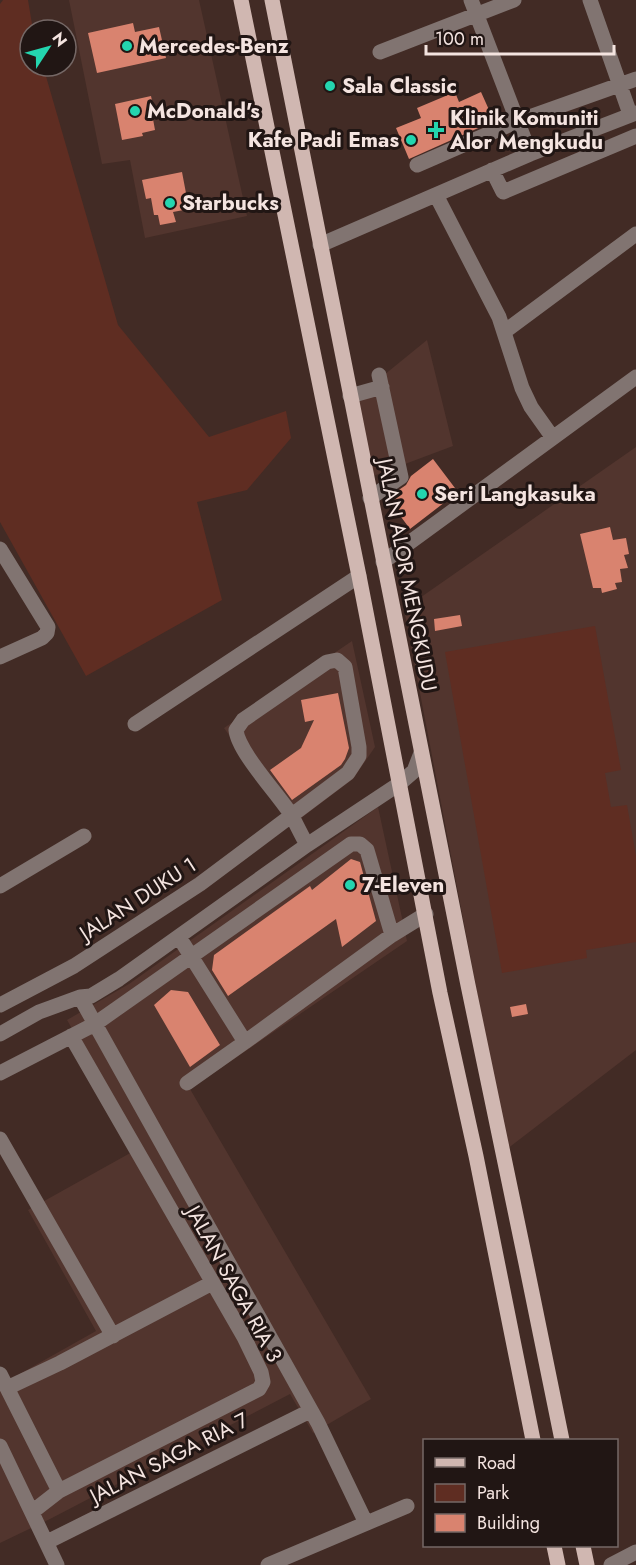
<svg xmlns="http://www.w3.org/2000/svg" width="636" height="1565" viewBox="0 0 636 1565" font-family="Jost,sans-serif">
	<rect width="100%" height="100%" fill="#422b25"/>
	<path fill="#52352e" d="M 69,0 L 199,0 L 247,216 L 145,238 L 130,160 L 102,164 Z
		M 427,340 L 453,446 L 373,476 L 357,397 Z
		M 636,447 L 636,1050 L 507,1149 L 404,609 Z
		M 352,641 L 375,747 L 353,779 L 292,825 L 224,728 Z
		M 378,807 L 407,941 L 190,1089 L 371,1399 L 313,1433 L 290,1394 L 50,1519 L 0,1543 L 0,1385 L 96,1331 L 28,1210 L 141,1147 L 67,1020 L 129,984 Z"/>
	<path fill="#5f2d22" d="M 3,0 L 28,0 L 33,30 L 30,30 L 30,66 L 43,66 L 118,325 L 209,437 L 286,411 L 291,438 L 247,490 L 197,502 L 222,600 L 86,676 L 0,522 L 0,4 Z
		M 595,626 L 621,770 L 605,773 L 611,807 L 627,805 L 636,856 L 636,942 L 586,950 L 587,958 L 502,973 L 445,652 Z"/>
	<path fill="#d9836f" d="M 133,23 L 135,32 L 159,27 L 166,58 L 97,73 L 88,33 Z
		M 455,92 L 459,102 L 481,92 L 494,121 L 409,159 L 396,128 L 421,118 L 417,108 Z
		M 151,96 L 156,119 L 153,119 L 155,130 L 142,133 L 143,136 L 122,140 L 115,104 Z
		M 182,172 L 189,209 L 173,212 L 176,222 L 160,225 L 158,215 L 154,215 L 151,198 L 146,199 L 142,180 Z
		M 433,459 L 458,492 L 410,529 L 387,498 L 406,485 L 411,476 Z
		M 610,527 L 613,540 L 626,538 L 629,554 L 624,555 L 628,568 L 620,569 L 622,582 L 615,583 L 617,589 L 602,593 L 601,588 L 593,588 L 580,534 Z
		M 460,615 L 462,626 L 435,631 L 434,619 Z
		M 338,693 L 349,748 L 345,759 L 341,765 L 292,800 L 270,770 L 301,748 L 314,720 L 305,722 L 301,700 Z
		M 351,859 L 360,862 L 376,921 L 342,947 L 336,919 L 228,996 L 212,970 L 214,955 L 310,886 L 312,890 Z
		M 171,990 L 188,992 L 220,1045 L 190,1067 L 154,1005 Z
		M 526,1004 L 528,1014 L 512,1017 L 510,1007 Z"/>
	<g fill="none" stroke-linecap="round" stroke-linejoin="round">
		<path stroke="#817471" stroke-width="15" d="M 471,0 L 530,154
			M 590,0 L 630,114
			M 380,52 L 514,0
			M 417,165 L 518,121 L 636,79
			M 492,170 L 503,192 L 636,136
			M 436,195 L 499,317 L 522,388 L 531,407 L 553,438
			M 320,245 L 530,154 L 636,113
			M 504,332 L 636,234
			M 350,396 L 382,387
			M 370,498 L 401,477 L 379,375
			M 0,549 L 48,627 L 47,633 L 42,638 L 0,657
			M 383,562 L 636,377
			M 135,724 L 359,576
			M 0,886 L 84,836
			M 179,937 L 245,1042 L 392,935 L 426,914
			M 80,997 L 318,1423 L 366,1523
			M 0,1005 L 74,966 L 200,884 L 348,773 L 359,756 L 359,747 L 345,667 L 337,660 L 327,662 L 243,720 L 236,730 C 238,752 279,795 292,816 C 297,826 302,836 307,845
			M 0,1034 L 39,1012 L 80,997 L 91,996 L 119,979 L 307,845 L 399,784 L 414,771 L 421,753
			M 0,1073 L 95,1024 L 351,844 L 360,844 L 367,850 L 392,935
			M 187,1083 L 245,1042
			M 0,1139 L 113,1336
			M 0,1374 L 59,1491
			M 7,1388 L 60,1363 L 212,1283
			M 0,1446 L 57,1565
			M 32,1512 L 59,1491 L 259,1389 L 263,1382 L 261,1372 L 244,1337 L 71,1036
			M 47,1542 L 310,1411
			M 268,1565 L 407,1506
			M 611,1565 L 636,1552"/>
		<path stroke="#d0b7b1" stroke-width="15" d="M 241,0 L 359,576 L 440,993 L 476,1156 L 533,1440
			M 272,0 C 338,328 400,657 468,985 C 499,1137 532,1288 562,1440
			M 554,1546 L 558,1565
			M 583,1546 L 587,1565"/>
	</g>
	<g fill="#24d5af" stroke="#211614" stroke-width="2">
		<circle cx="127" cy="46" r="6"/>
		<circle cx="330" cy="86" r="6"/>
		<circle cx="135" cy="111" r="6"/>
		<path d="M433 121h6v6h6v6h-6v6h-6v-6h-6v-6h6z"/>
		<circle cx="411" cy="140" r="6"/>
		<circle cx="170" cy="203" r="6"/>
		<circle cx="422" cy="494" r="6"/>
		<circle cx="350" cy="885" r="6"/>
	</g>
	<g text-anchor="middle" stroke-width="6" stroke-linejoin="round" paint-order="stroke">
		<g font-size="21" font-weight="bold" fill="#f4e4e0" stroke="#211614" text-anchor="start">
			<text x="139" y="53">Mercedes-Benz</text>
			<text x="342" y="93">Sala Classic</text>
			<text x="147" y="118">McDonald's</text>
			<text x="450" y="125">Klinik Komuniti<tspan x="450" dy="24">Alor Mengkudu</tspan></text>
			<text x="399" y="147" text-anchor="end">Kafe Padi Emas</text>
			<text x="182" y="210">Starbucks</text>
			<text x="434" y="501">Seri Langkasuka</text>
			<text x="362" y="892">7-Eleven</text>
		</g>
		<g font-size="21" fill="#f4e4e0" stroke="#211614">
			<text transform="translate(407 575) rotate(79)" y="7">JALAN ALOR MENGKUDU</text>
			<text transform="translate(138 899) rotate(-33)" y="7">JALAN DUKU 1</text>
			<text transform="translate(234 1284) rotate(61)" y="7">JALAN SAGA RIA 3</text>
			<text transform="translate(169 1458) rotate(-27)" y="7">JALAN SAGA RIA 7</text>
		</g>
	</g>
	<rect x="423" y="1439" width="195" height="108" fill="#211614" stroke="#756866" stroke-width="1.5"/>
	<rect x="435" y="1458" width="30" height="9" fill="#d0b7b1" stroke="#756866" stroke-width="1.5"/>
	<text x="477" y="1469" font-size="18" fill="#f4e4e0">Road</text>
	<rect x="435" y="1484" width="30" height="18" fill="#5f2d22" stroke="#756866" stroke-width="1.5"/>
	<text x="477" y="1499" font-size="18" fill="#f4e4e0">Park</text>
	<rect x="435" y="1514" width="30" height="18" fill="#d9836f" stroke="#756866" stroke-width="1.5"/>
	<text x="477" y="1529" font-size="18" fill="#f4e4e0">Building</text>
	<g transform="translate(48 48) rotate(54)"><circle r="28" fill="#211614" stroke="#756866" stroke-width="1.5"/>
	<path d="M0-4.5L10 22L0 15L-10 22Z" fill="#24d5af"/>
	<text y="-9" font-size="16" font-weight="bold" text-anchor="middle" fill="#f4e4e0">N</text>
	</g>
	<path d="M426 45v9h188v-9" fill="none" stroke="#f4e4e0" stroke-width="3"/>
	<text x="435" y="45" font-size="18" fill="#f4e4e0" stroke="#211614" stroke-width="4.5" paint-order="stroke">100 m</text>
</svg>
